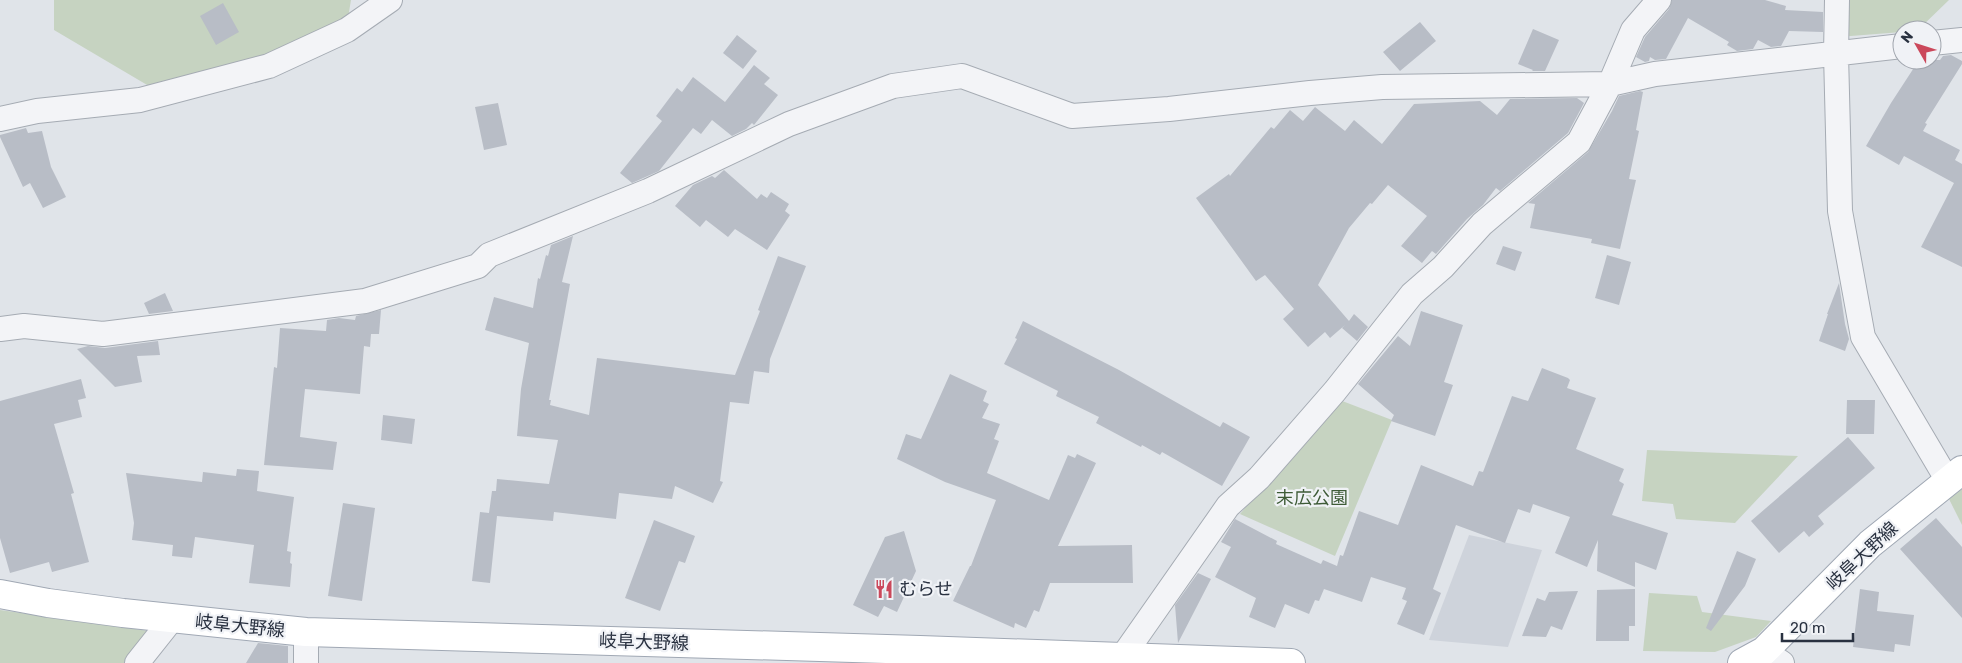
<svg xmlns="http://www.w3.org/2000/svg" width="1962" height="663" viewBox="0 0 1962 663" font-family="Rubik,'Noto Sans JP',sans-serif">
	<rect width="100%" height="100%" fill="#e0e4e9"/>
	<path fill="#ced3db" d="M 1469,535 L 1542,550 L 1508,647 L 1429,640 Z"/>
	<path fill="#c6d3c1" d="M 54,0 L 351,0 L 348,18 L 302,44 L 159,92 L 54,30 Z
		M 1840,0 L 1949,0 L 1918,30 L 1902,30 L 1902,32 L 1838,37 Z
		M 1337,399 L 1392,420 L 1335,556 L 1240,514 Z
		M 1647,450 L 1798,456 L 1735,523 L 1676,519 L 1673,504 L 1642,501 Z
		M 1962,489 L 1962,525 L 1949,499 Z
		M 1649,593 L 1697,596 L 1702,612 L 1771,621 L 1756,637 L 1715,652 L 1643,651 Z
		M 0,610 L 149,631 L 124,663 L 0,663 Z"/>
	<path fill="#b8bdc6" d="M 1672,0 L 1765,0 L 1786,6 L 1785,10 L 1823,12 L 1823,32 L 1789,31 L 1781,46 L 1771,47 L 1758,40 L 1753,49 L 1737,51 L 1727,45 L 1729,42 L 1688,18 L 1666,59 L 1655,60 L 1650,57 L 1649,61 L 1645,62 L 1636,57 L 1645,37 L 1669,9 Z
		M 223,3 L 239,32 L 216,45 L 200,16 Z
		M 1420,22 L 1436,41 L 1400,71 L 1383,52 Z
		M 1533,29 L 1559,40 L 1545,71 L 1532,71 L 1533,70 L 1518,64 Z
		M 737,35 L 757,51 L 743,69 L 723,53 Z
		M 1951,55 L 1962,61 L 1962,64 L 1925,123 L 1927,124 L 1923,131 L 1960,150 L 1955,160 L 1962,164 L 1962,267 L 1921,247 L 1954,183 L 1904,156 L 1899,165 L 1866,146 L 1891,103 L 1919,60 L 1940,60 L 1943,56 Z
		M 754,65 L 770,78 L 764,84 L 778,95 L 754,125 L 752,123 L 746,129 L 732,136 L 712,120 L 701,134 L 693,128 L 659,171 L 632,183 L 620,173 L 662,121 L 656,116 L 677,88 L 682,92 L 693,77 L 725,102 Z
		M 1640,91 L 1643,92 L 1636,130 L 1639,131 L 1629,179 L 1636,180 L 1620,249 L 1591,243 L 1592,239 L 1530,228 L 1535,204 L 1528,203 L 1588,152 L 1612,111 L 1619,96 Z
		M 1577,98 L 1584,103 L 1568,133 L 1500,191 L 1496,188 L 1483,205 L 1467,219 L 1436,254 L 1432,251 L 1422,263 L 1401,246 L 1427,216 L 1388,185 L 1372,204 L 1370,203 L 1349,228 L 1318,285 L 1349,321 L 1354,314 L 1368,327 L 1357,341 L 1342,328 L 1345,325 L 1330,338 L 1325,332 L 1308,347 L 1283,319 L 1294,309 L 1265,275 L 1256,281 L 1196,198 L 1229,174 L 1230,176 L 1271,127 L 1274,129 L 1290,110 L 1303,121 L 1315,107 L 1345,131 L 1354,120 L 1382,144 L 1414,104 L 1480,101 L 1497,115 L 1510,99 Z
		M 498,103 L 507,145 L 484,150 L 475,107 Z
		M 26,128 L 28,133 L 42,131 L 51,167 L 66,197 L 43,208 L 30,183 L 23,187 L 0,137 L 0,135 Z
		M 724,170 L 757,199 L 761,194 L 767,198 L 771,192 L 789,204 L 785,211 L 790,215 L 767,250 L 735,229 L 728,237 L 706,220 L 700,227 L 675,206 L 693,185 L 712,176 L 715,178 Z
		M 573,236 L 562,282 L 570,284 L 549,400 L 551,400 L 550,405 L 589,415 L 597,358 L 735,375 L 760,311 L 758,310 L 778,256 L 806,266 L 770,359 L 769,373 L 754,371 L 749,404 L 730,402 L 720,481 L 723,482 L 713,503 L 675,486 L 672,499 L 619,493 L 616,519 L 554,512 L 553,521 L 497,516 L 490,583 L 472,581 L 480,512 L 489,513 L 492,491 L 496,491 L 497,479 L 549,484 L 558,440 L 517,436 L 521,389 L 529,343 L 485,330 L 494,297 L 533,308 L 538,278 L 540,279 L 546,255 L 548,256 L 551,245 Z
		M 1503,246 L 1522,252 L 1515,271 L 1496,264 Z
		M 1607,255 L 1631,262 L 1619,305 L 1595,298 Z
		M 1839,283 L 1845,324 L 1849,339 L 1845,351 L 1819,341 L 1828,314 L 1827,314 Z
		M 165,293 L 173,311 L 149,314 L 144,303 Z
		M 381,310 L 379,334 L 371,334 L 370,347 L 364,346 L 360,394 L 305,389 L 300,437 L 337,442 L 333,470 L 264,465 L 274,367 L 277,368 L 280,328 L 326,331 L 327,320 L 339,318 L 355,320 L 356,316 Z
		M 1421,311 L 1463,325 L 1444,382 L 1453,385 L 1435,436 L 1391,421 L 1394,415 L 1358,384 L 1398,336 L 1410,346 Z
		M 1023,321 L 1119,370 L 1220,427 L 1223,422 L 1250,437 L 1222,486 L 1162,452 L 1160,455 L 1142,445 L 1141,447 L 1096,423 L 1099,417 L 1056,396 L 1058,391 L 1004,364 L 1017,339 L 1015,338 Z
		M 158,341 L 160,355 L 137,356 L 142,382 L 115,387 L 77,349 L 88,346 L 105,348 Z
		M 1542,368 L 1568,378 L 1570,380 L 1567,388 L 1596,398 L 1576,449 L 1624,469 L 1619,481 L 1624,484 L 1612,515 L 1668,533 L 1656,570 L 1635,562 L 1635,587 L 1597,571 L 1598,540 L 1587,567 L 1555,553 L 1570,517 L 1533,504 L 1530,513 L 1518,509 L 1505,543 L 1456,525 L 1433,589 L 1441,593 L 1424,635 L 1397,624 L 1407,601 L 1402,599 L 1406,588 L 1371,577 L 1362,602 L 1324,589 L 1319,601 L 1315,600 L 1309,614 L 1285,604 L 1275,628 L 1249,617 L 1256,598 L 1215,577 L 1231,547 L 1221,542 L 1235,519 L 1277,541 L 1276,544 L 1321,564 L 1323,560 L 1337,566 L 1340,555 L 1343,556 L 1359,511 L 1398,525 L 1421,465 L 1473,486 L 1479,471 L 1483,472 L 1512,396 L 1528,401 Z
		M 950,374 L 987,391 L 983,401 L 989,404 L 982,418 L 1000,424 L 994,439 L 999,441 L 987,473 L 1049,500 L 1068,455 L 1075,458 L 1077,454 L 1096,463 L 1058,546 L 1132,545 L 1133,583 L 1050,583 L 1039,612 L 1034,610 L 1026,628 L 1015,623 L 1014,628 L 953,601 L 970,566 L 971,566 L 996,500 L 945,482 L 897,459 L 906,434 L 921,439 Z
		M 81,379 L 86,398 L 78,400 L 82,417 L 54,424 L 74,493 L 71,494 L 89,562 L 52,572 L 49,562 L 10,573 L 0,538 L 0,401 Z
		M 1847,400 L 1875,400 L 1874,434 L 1846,434 Z
		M 383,415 L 415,419 L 412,444 L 381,440 Z
		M 1848,437 L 1875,468 L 1818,516 L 1824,524 L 1809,537 L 1804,531 L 1779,553 L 1751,521 Z
		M 237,469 L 259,471 L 257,491 L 294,497 L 287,551 L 291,552 L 290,563 L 292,564 L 290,587 L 249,583 L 254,545 L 195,537 L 192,558 L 172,556 L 173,545 L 132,540 L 134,523 L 126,473 L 202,482 L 203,472 L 236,476 Z
		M 343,503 L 375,508 L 362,601 L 328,596 Z
		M 1936,518 L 1962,547 L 1962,618 L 1900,549 Z
		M 654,520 L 695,536 L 685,563 L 679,561 L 660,611 L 625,598 Z
		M 904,531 L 916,571 L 897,612 L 884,606 L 878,617 L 853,605 L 885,537 Z
		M 1737,551 L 1756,559 L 1745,586 L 1711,631 L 1706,628 Z
		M 1198,573 L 1211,579 L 1178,643 L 1175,605 Z
		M 1635,589 L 1635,626 L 1629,626 L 1629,641 L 1596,641 L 1597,590 Z
		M 1860,589 L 1879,592 L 1877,611 L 1914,615 L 1910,646 L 1895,644 L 1894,652 L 1853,647 Z
		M 1578,591 L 1562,630 L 1551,626 L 1546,637 L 1522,636 L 1537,598 L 1545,601 L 1549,592 Z
		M 258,643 L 288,646 L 288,663 L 246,663 Z"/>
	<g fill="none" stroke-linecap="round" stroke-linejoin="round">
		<g stroke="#a5abb3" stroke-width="26">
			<path id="street" d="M 1837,0 L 1836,54 L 1840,211 L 1863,337 L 1948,481
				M 1932,43 L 1962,40
				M 0,119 L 37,111 L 140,100 L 269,66 L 347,30 L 390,0
				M 0,329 L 24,326 L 103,334 L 365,301 L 478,266 L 489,255 L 648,191 L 789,124 L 893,86 L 962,76 L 1072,116 L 1169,109 L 1310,93 L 1382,87 L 1610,84 L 1655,74 L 1902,46
				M 1764,651 L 1782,663
				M 137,663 L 172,619
				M 306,663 L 306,632
				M 1120,663 L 1123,656 L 1228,506 L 1259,478 L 1335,391 L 1412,294 L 1443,267 L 1482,224 L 1579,142 L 1610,84 L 1633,30 L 1659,0"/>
		</g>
		<g stroke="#a0a8b4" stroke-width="30">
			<path id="primary" d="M 0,594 L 48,603 L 123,613 L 306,632 L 920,650 L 1291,663
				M 1742,663 L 1764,651 L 1870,544 L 1962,470"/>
		</g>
		<use href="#street" stroke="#f3f4f7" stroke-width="24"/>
		<use href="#primary" stroke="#fff" stroke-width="28"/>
	</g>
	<defs>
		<g id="restaurant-bare" transform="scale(1.5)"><path d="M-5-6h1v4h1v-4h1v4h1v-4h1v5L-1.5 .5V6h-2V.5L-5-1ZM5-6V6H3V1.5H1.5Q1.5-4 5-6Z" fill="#cb485b" stroke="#f0f2f6" stroke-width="2.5" paint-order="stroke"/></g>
	</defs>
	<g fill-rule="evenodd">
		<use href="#restaurant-bare" x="884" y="589"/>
	</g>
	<g text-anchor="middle" stroke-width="4.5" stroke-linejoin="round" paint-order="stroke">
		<g font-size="18" fill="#3e5b37" stroke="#f0f2f6">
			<text x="1312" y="504">末広公園</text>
		</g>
		<g font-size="18" fill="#293140" stroke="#f0f2f6">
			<text transform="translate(1862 556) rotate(-43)" y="6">岐阜大野線</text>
			<text transform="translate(240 626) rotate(6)" y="6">岐阜大野線</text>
			<text transform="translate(644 642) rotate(2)" y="6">岐阜大野線</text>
		</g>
		<g font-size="18" fill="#293140" stroke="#f0f2f6" text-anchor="start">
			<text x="899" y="595">むらせ</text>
		</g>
	</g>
	<g transform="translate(1917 45) rotate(309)"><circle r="24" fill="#f0f2f6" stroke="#a0a5ad"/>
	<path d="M0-4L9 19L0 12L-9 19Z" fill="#cb485b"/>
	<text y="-8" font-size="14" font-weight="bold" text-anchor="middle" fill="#293140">N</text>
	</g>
	<path d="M1782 633v8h71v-8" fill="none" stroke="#293140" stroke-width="2.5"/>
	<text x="1790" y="633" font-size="15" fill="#293140" stroke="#f0f2f6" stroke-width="4" paint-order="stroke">20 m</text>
</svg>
